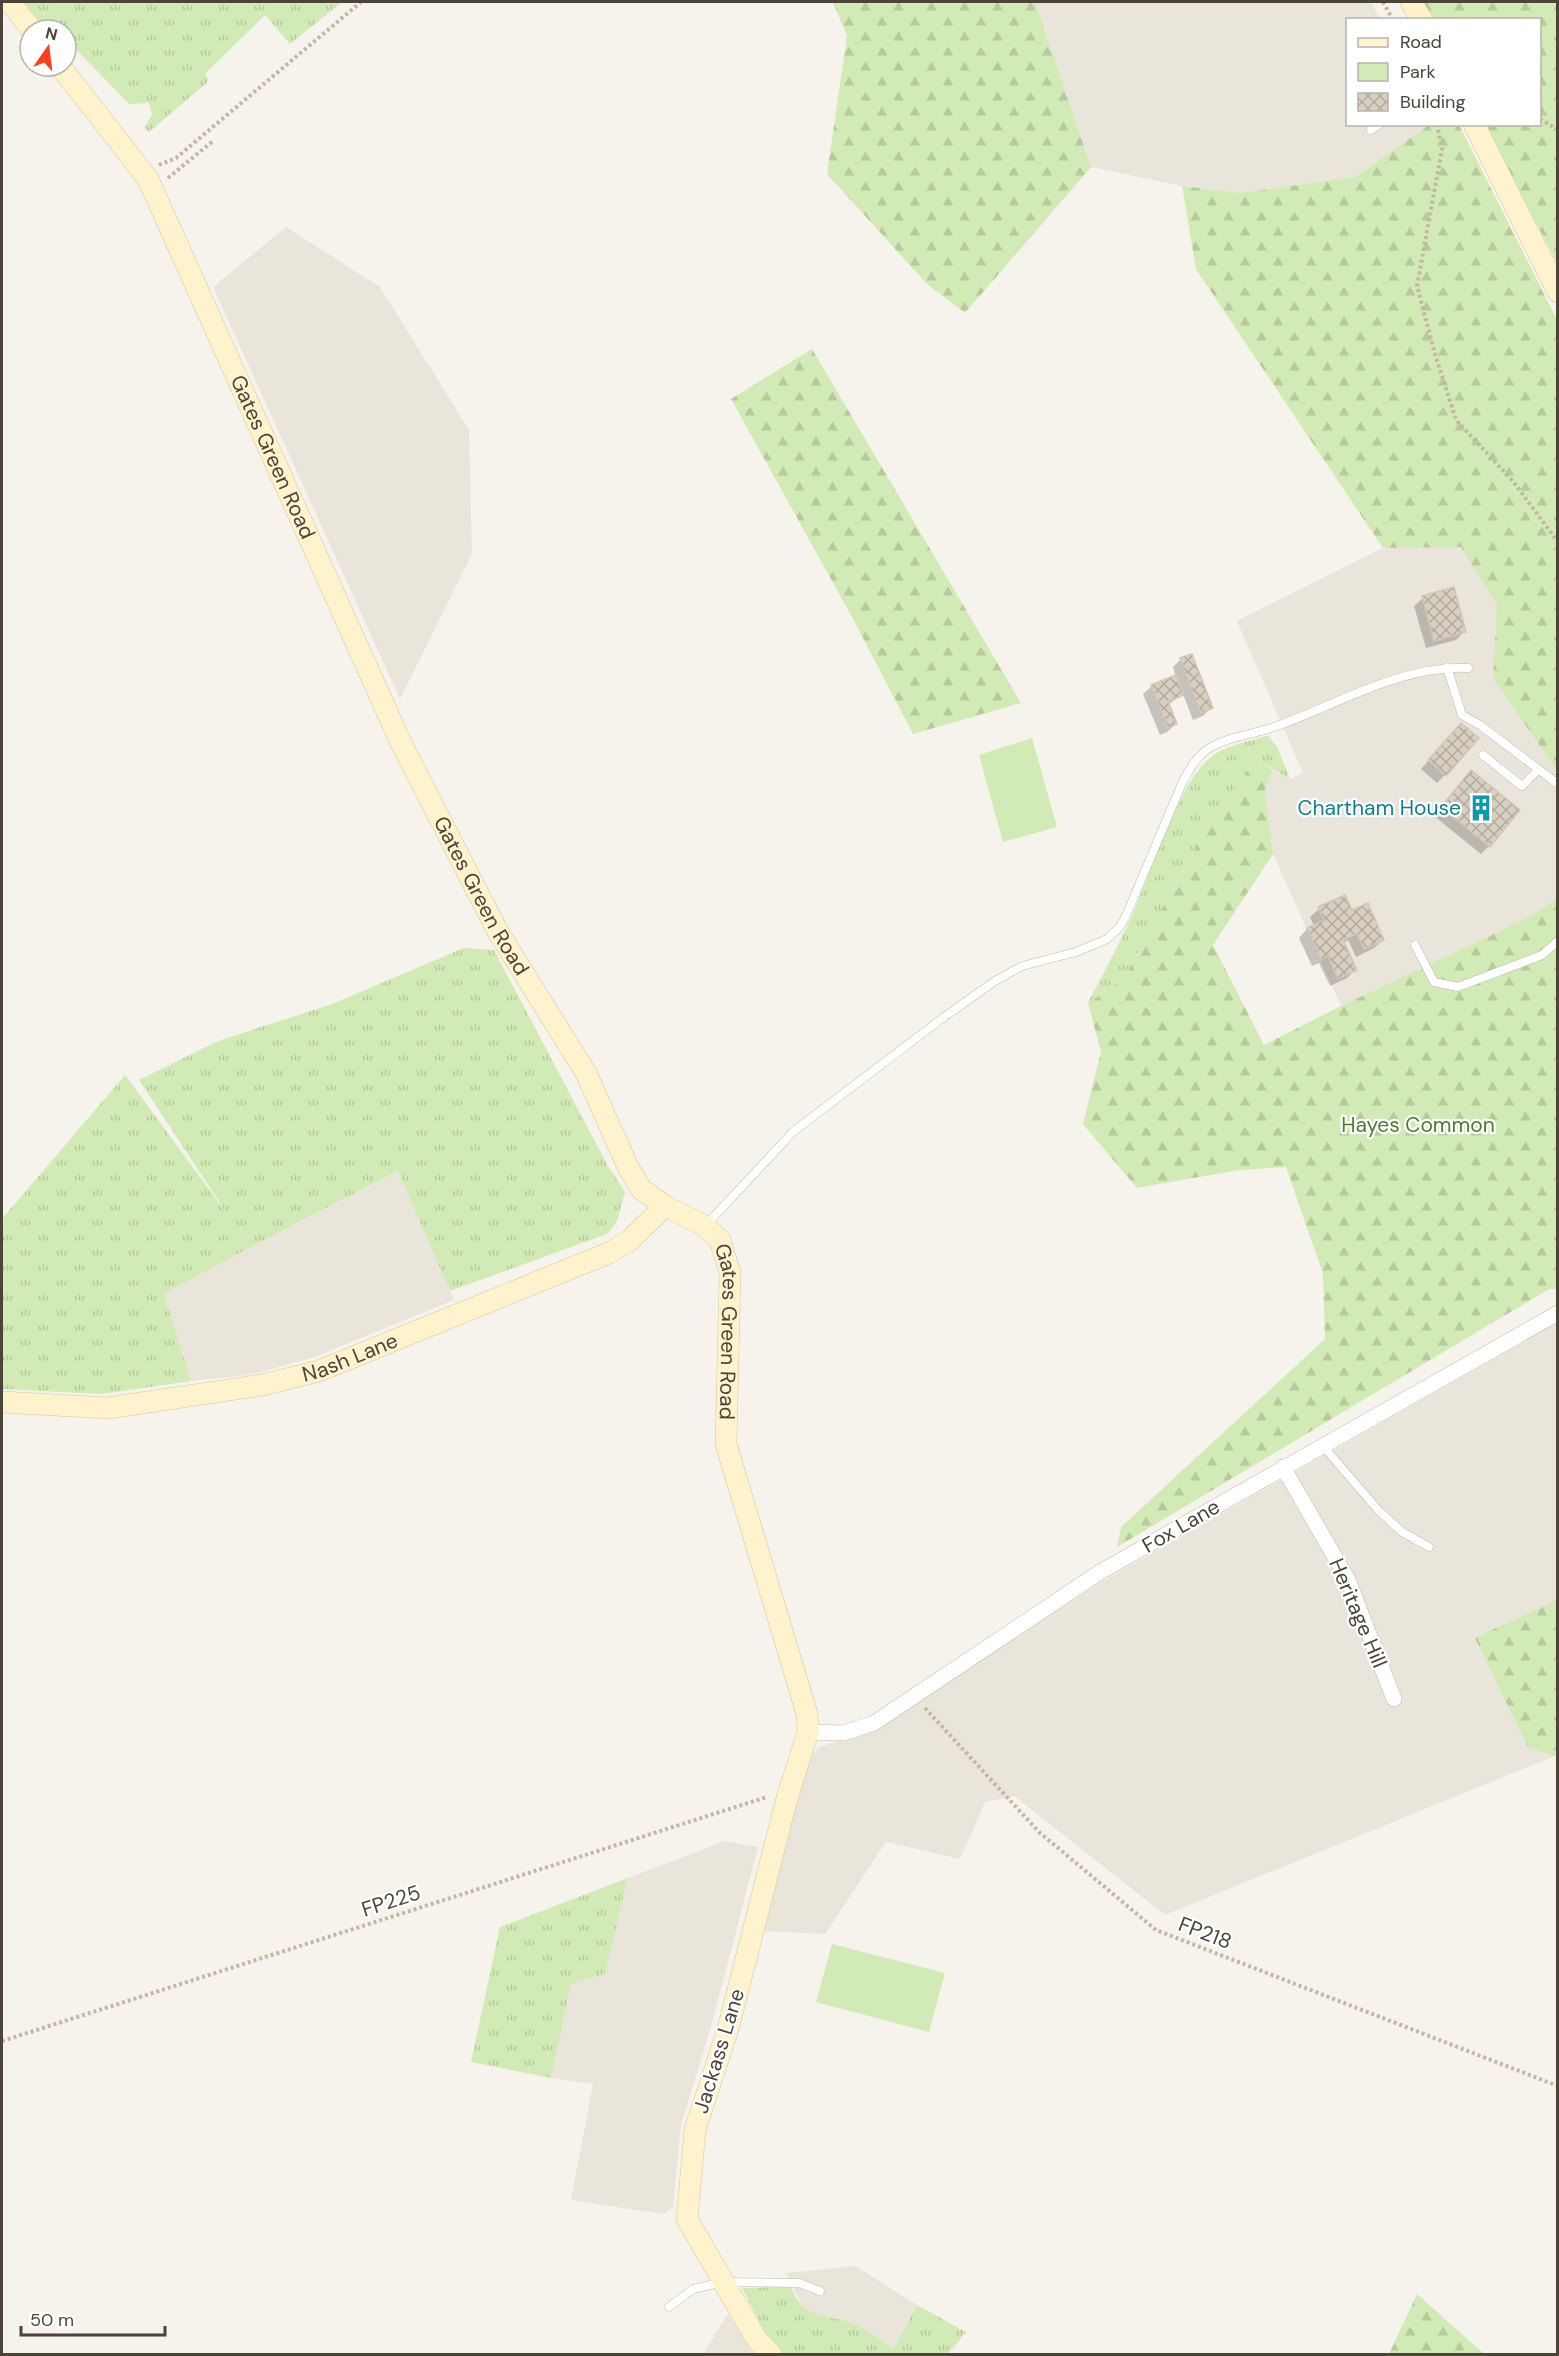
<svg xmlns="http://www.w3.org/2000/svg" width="1559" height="2356" viewBox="0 0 1559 2356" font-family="'DM Sans',sans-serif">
	<defs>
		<pattern id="grass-tufts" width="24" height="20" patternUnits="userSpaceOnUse" patternTransform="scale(1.5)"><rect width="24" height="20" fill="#d2eab5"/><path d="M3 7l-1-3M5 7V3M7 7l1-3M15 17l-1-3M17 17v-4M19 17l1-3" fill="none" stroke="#b6ca9c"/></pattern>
		<pattern id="forest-firs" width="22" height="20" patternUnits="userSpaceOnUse" patternTransform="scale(1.5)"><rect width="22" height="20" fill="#d2eab5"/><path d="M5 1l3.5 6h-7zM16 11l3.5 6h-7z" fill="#b6ca9c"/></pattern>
		<pattern id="building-cross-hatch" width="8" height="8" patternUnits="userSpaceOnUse" patternTransform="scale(1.5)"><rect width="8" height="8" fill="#d8cfc1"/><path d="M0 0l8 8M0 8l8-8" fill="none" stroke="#b1aa9e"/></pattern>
	</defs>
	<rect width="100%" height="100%" fill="#f6f3ec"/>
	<path fill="#eae5da" d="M 1035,2 L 1371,2 L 1380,19 L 1348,20 L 1348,124 L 1429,125 L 1355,177 L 1239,193 L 1182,186 L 1091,167 Z
		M 286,227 L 380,287 L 469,430 L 472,554 L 400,699 L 213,287 Z
		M 1461,546 L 1497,605 L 1493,678 L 1557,771 L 1557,899 L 1521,921 L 1341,1006 L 1273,854 L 1265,790 L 1273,770 L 1289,779 L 1303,773 L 1237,621 L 1383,548 Z
		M 399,1171 L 454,1300 L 312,1358 L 248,1375 L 191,1381 L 164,1294 L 251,1247 Z
		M 1557,1323 L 1557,1755 L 1165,1915 L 1014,1796 L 985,1802 L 960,1859 L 886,1842 L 825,1934 L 763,1931 L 808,1759 L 819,1747 L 879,1729 L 1021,1633 L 1103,1581 Z
		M 725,1841 L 758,1847 L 711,2027 L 681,2125 L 673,2207 L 663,2214 L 571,2200 L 593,2084 L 551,2078 L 571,1984 L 605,1974 L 628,1878 Z
		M 855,2266 L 917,2305 L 894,2349 L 850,2322 L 821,2317 L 803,2309 L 786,2273 Z
		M 728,2314 L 753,2353 L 755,2354 L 703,2354 Z"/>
	<path fill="url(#grass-tufts)" d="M 21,2 L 342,2 L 290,44 L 265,15 L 205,74 L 209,81 L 149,132 L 144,128 L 152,115 L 149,103 L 129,104 L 66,39 L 66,30 L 44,30 Z
		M 1265,736 L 1268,736 L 1277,747 L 1290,779 L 1256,759 L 1204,832 L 1123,980 L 1088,1003 C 1104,972 1121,941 1135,909 C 1151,871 1179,782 1210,758 C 1225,745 1246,743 1265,736 Z
		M 464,948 L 494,950 L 608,1166 L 625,1192 L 617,1221 L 607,1234 L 450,1291 L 398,1171 L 251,1247 L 164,1294 L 191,1381 L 101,1394 L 2,1389 L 2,1219 L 125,1075 L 228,1215 L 139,1080 L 218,1041 L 332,1004 Z
		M 628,1878 L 605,1974 L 571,1984 L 551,2078 L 471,2062 L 500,1927 Z
		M 791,2287 C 804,2320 822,2313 849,2322 C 864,2327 880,2340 894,2349 L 917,2305 L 966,2332 L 948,2354 L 781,2354 L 772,2346 L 742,2288 Z"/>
	<path fill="url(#forest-firs)" d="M 833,2 L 1035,2 L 1091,167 L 965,313 L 927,284 L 827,174 L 847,36 Z
		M 1422,2 L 1557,2 L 1557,263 L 1485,125 L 1540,124 L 1540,20 L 1431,19 Z
		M 1429,125 L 1459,125 L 1557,320 L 1557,771 L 1493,678 L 1497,605 L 1461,547 L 1383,548 L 1196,269 L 1182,186 L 1239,193 L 1355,177 Z
		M 812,349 L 1021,703 L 913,734 L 852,617 L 731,399 Z
		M 1256,759 L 1273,770 L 1265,790 L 1273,854 L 1213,945 L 1264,1045 L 1341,1006 L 1521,921 L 1557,899 L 1557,1289 L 1549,1289 L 1117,1547 L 1121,1527 L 1325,1339 L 1323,1274 L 1286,1167 L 1239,1170 L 1137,1188 L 1083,1124 L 1101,1052 L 1088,1003 L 1123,980 L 1204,832 Z
		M 1557,1600 L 1557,1757 L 1528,1747 L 1475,1638 Z
		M 1417,2294 L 1483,2353 L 1483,2354 L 1389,2354 Z"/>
	<path fill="#d2eab5" d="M 1032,738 L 1057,827 L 1003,842 L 979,755 Z
		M 832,1944 L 945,1973 L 929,2032 L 816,2002 Z"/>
	<path fill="#0003" d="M 1423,598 L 1464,632 L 1456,640 L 1426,648 L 1414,606 Z
		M 1181,659 L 1211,708 L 1203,716 L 1193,720 L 1183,694 L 1168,705 L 1176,724 L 1167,732 L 1160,735 L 1143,694 L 1152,686 L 1176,677 L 1173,667 Z
		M 1453,733 L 1445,775 L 1437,783 L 1421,769 Z
		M 1463,780 L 1489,846 L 1481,854 L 1434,816 Z
		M 1344,897 L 1351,912 L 1383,940 L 1374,948 L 1356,957 L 1348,940 L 1343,943 L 1355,970 L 1347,978 L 1330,986 L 1319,963 L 1312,966 L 1299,938 L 1307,929 L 1314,926 L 1310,917 L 1319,909 Z"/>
	<path fill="url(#building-cross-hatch)" stroke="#d3c7b4" stroke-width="1.5" d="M 1454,587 L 1466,632 L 1434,641 L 1422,596 Z
		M 1192,654 L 1213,708 L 1201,713 L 1180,658 Z
		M 1176,675 L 1184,695 L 1168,701 L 1177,724 L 1168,728 L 1151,685 Z
		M 1461,723 L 1479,738 L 1446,776 L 1428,760 Z
		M 1471,770 L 1520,810 L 1490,847 L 1441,807 Z
		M 1345,895 L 1352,910 L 1368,903 L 1384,940 L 1364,949 L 1357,933 L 1343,940 L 1357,970 L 1338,979 L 1328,956 L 1321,959 L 1307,928 L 1324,920 L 1318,907 Z"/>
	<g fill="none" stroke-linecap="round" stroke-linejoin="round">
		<g stroke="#c2bbae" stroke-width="9">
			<path id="lane" d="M 1371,130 L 1380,124
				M 1447,667 L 1462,715 L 1480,725 L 1558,784
				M 1483,755 L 1522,786 L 1538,770
				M 1415,945 L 1434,982 L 1458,987 L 1542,955 L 1558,941
				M 706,1225 L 794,1131 L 944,1017 L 995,981 L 1022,966 L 1076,952 L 1107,939 L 1119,928 L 1125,918 L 1183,781 C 1190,769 1196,757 1208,749 C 1228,736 1256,734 1277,726 C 1338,704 1402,665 1468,668
				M 1322,1445 L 1379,1511 L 1402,1532 L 1429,1547
				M 669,2307 L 693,2289 L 723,2282 L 799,2283 L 820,2291"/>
		</g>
		<g stroke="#c2bbae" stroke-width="16">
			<path id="street" d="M 1283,1467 L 1348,1580 L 1394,1699
				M 808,1732 L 843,1733 L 874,1723 L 1100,1572 L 1558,1313"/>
		</g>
		<g stroke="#d6c79b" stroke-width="22">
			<g id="secondary">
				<path d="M 10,2 L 32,30"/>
				<path d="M 1411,2 L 1422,20"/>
				<path id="s1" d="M 60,66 L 148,179 L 401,743 L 498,932 L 586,1073 L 628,1167 L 641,1189 L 665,1206 L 705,1226 L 720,1240 L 730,1273 L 726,1444 L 807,1714 L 808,1732 L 787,1798 L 728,2029 L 695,2130 L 687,2219 L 757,2340 L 771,2354"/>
				<path d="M 1474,124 L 1558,292"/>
				<path id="s2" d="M 2,1402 L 108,1408 L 262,1385 L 319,1371 L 611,1252 L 630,1240 L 665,1206"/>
			</g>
		</g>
		<path stroke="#c4b79f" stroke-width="4" stroke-dasharray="3 3" stroke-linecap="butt" d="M 1383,2 L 1393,20
			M 1540,119 L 1558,130
			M 1437,124 L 1442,149 L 1417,286 L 1435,354 L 1456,420 L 1512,480 L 1558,542
			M 159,165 L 176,158 L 361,2
			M 168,178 L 213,141
			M 925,1708 L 1039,1832 L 1156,1930 L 1558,2086
			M 2,2041 L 767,1797"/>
		<use href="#lane" stroke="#fff" stroke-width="8"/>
		<use href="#street" stroke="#fff" stroke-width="15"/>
		<use href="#secondary" stroke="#fff3cd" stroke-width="21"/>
	</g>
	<defs>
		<g id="building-bare" transform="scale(2.07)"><path d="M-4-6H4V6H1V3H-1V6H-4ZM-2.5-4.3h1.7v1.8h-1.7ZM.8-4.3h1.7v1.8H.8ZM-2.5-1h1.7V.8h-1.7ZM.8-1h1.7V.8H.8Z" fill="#0f9aa8" stroke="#fff" stroke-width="2.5" paint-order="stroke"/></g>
	</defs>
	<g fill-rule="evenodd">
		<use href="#building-bare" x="1481" y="808"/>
	</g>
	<g text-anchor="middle" stroke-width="4.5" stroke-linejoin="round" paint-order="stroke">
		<g font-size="21" fill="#4b4439" stroke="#fff">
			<text dy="7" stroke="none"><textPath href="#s1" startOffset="448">Gates Green Road</textPath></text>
			<text dy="7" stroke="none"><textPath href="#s1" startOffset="934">Gates Green Road</textPath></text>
			<text dy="7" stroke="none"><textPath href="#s1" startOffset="1456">Gates Green Road</textPath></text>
			<text dy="7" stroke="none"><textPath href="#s2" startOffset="354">Nash Lane</textPath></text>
			<text transform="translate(1181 1526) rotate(-30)" y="7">Fox Lane</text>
			<text transform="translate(1358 1613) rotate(67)" y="7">Heritage Hill</text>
			<text transform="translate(391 1901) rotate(-18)" y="7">FP225</text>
			<text transform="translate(1205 1933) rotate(21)" y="7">FP218</text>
			<text transform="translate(719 2051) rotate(-73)" y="7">Jackass Lane</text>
		</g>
		<g font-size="21" fill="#0d838f" stroke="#fff" text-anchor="end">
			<text x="1461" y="815">Chartham House</text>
		</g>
		<g font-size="21" fill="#4a7f2a" stroke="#fff">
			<text x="1418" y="1132">Hayes Common</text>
		</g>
	</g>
	<rect width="1559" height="2356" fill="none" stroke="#4b4439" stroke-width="6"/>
	<rect x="1346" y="18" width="195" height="108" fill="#ffffff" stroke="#b7b4b0" stroke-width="1.5"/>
	<rect x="1358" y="38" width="30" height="9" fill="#fff3cd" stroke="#b7b4b0" stroke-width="1.5"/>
	<text x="1400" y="48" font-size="18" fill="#4b4439">Road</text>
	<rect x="1358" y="63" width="30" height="18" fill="#d2eab5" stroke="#b7b4b0" stroke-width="1.5"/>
	<text x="1400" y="78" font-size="18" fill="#4b4439">Park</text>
	<rect x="1358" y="93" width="30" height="18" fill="url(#building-cross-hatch)" stroke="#b7b4b0" stroke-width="1.5"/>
	<text x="1400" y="108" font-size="18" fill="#4b4439">Building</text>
	<g transform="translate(48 48) rotate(14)"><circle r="28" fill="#ffffff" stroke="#b7b4b0" stroke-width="1.5"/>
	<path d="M0-4.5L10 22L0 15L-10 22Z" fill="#fc3f1d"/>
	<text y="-9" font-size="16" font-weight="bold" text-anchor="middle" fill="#4b4439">N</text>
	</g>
	<path d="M21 2326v9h144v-9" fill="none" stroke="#4b4439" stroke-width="3"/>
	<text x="30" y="2326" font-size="18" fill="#4b4439" stroke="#ffffff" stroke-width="4.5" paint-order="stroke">50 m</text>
</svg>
